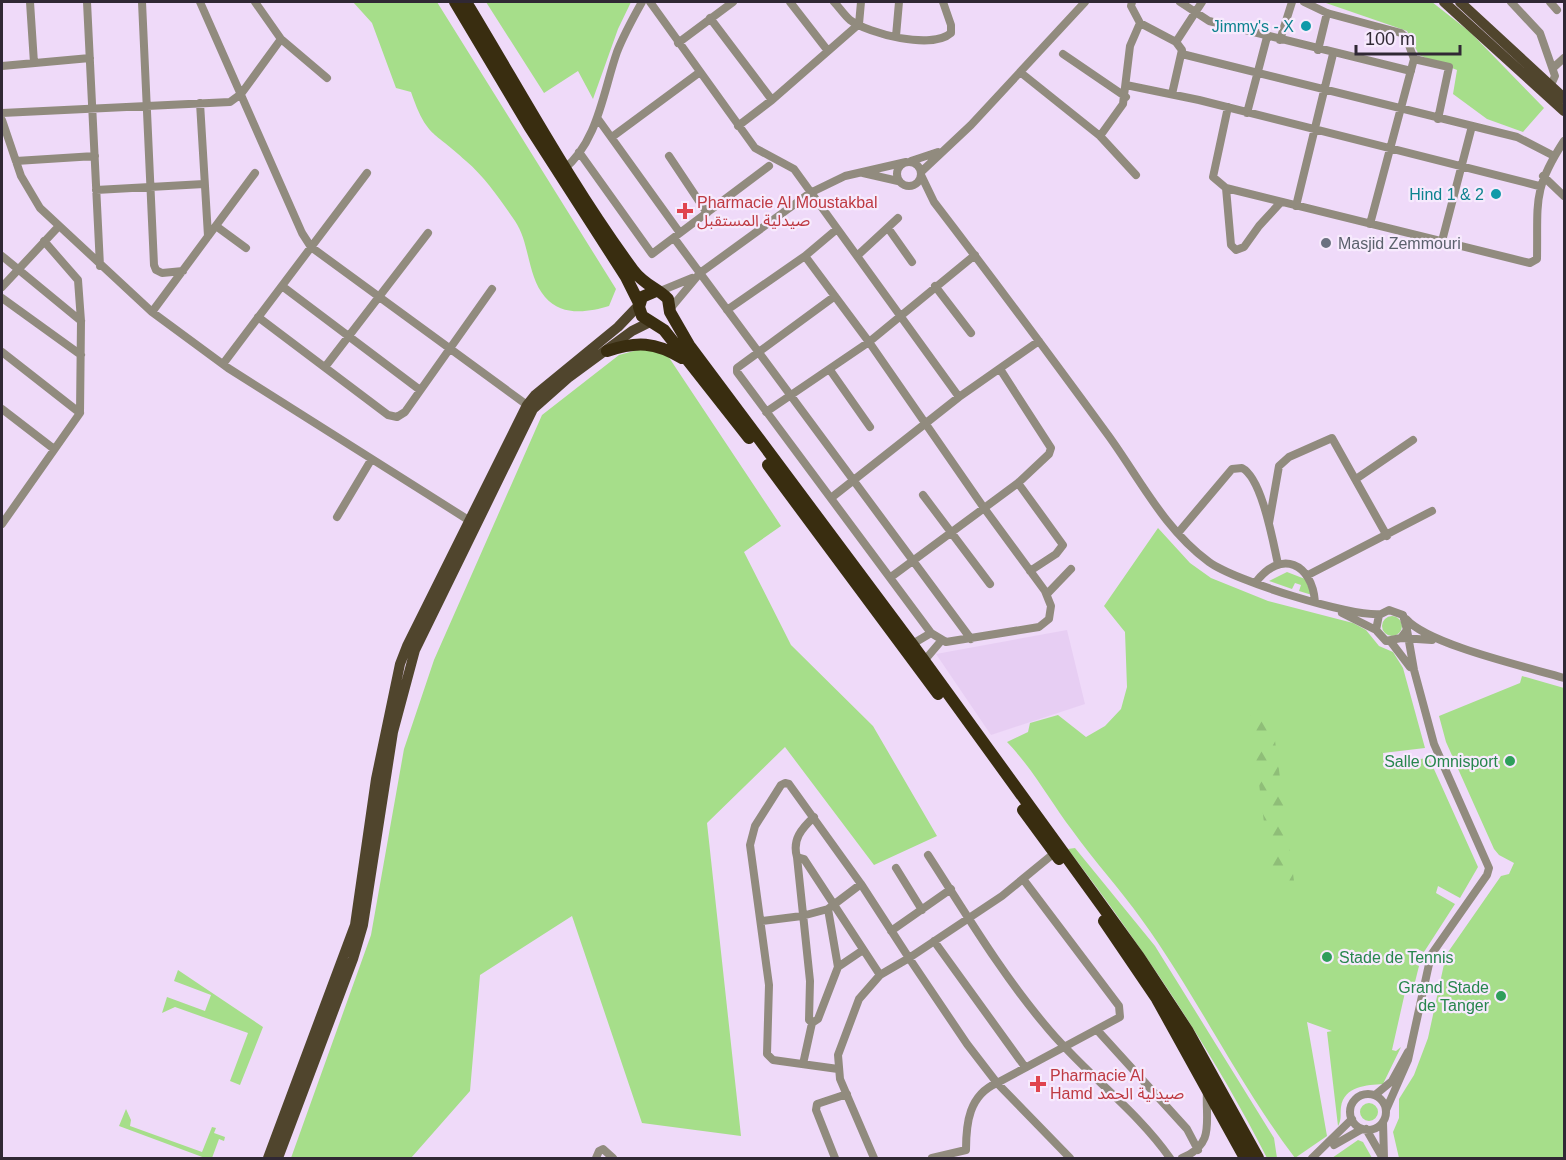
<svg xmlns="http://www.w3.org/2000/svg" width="1566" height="1160" viewBox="0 0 1566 1160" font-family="Helvetica,'Noto Sans Arabic',sans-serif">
	<defs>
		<pattern id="forest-firs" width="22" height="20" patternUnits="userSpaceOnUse" patternTransform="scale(1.5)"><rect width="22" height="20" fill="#a6de8a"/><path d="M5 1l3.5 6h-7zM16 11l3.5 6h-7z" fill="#8fbe78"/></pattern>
	</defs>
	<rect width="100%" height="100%" fill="#efdaf9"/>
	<path fill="#e7cef3" d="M 1067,630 L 1085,704 L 991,735 L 936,654 Z"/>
	<path fill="#a6de8a" d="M 353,2 L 437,2 L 616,289 L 609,306 C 589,312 562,317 545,297 C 527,276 530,243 515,221 C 501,201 485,177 466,161 C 433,130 427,138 411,92 L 396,88 L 372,23 Z
		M 486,2 L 631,2 L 618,29 L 593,99 L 578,71 L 544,93 Z
		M 1323,2 L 1432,2 L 1470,32 L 1544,108 L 1523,132 L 1487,119 L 1453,94 L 1457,70 L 1419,55 L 1407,31 Z
		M 660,344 L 781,526 L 744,552 L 791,645 L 873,726 L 937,836 L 874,865 L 785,747 L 707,823 L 741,1136 L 642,1123 L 572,916 L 480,975 L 470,1091 L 411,1158 L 291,1158 L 371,935 L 404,749 L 434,660 L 542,415 L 619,355 Z
		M 1158,528 L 1190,563 L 1211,578 L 1268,601 L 1353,623 L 1366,630 L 1379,646 L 1393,652 L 1403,668 L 1425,748 L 1383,753 L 1384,763 L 1429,758 L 1478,867 L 1460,898 L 1438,886 L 1436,893 L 1455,904 L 1424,952 L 1417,949 L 1412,963 L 1419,966 L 1413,990 L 1406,988 L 1392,1050 L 1396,1051 L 1401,1047 L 1383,1084 C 1367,1085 1344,1086 1341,1107 C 1340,1115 1342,1119 1338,1126 L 1327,1032 L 1332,1031 L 1307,1022 L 1327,1136 L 1295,1158 C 1238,1083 1197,996 1142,920 C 1120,889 1094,861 1072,830 C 1050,801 1033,769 1007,742 L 1028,732 L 1030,723 L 1058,715 L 1086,737 L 1105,726 L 1121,709 L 1127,687 L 1125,632 L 1104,606 Z
		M 1287,572 L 1305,579 L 1312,595 L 1299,591 L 1301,585 L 1295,583 L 1292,589 L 1269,581 Z
		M1382 626a10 10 0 1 1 20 0a10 10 0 1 1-20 0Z
		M 1522,676 L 1564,688 L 1564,1158 L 1399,1158 L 1393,1132 L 1399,1118 L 1399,1099 L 1414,1075 L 1428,1038 L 1446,955 L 1501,876 L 1509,874 L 1514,863 L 1499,855 L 1494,849 L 1446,742 L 1439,716 L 1520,683 Z
		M 1075,848 L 1155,946 L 1274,1138 L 1277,1158 L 1267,1158 C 1211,1048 1142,947 1068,849 Z
		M 178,970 L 263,1027 L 240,1085 L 230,1081 L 248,1033 L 175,1007 L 162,1013 L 167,997 L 205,1011 L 211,995 L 174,981 Z
		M1360 1112a9 9 0 1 1 18 0a9 9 0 1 1-18 0Z
		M 126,1109 L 131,1120 L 130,1126 L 202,1152 L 212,1127 L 216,1128 L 214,1133 L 225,1137 L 224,1141 L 219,1139 L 212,1158 L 205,1158 L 119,1126 Z
		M 1358,1140 L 1363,1142 L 1372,1158 L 1332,1158 Z"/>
	<path fill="url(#forest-firs)" d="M 1271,711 L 1294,881 L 1272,884 L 1250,714 Z"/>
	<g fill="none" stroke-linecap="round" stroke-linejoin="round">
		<path stroke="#918b7e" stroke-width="8" d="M 30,2 L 34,63
			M 87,2 L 100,266
			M 142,2 L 154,265 L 156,270 L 162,273 L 183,271
			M 200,2 L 302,233 L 311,247 L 527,405
			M 255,2 L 281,39 L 327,78
			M 650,2 L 755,148 L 794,169 L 959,397
			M 790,2 L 828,51
			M 834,2 C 839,7 844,15 850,20 C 869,34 932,50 951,33 L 951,25 L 943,2
			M 1132,2 L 1131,6 L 1140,23
			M 1180,2 L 1209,21 L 1411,71
			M 1304,2 L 1327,13 L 1401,33 L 1406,37 L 1414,59 L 1370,224
			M 1511,2 L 1540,33 L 1555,76 L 1551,85
			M 1550,2 L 1557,10
			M 710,18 L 772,100
			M 896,36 L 899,2
			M 1280,40 L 1292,2
			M 1176,42 L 1202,2
			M 678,43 L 733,2
			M 1318,50 L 1327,13
			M 1063,54 L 1126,97
			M 1182,54 L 1517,137 L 1554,156
			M 1414,59 L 1449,67 L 1438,119
			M 2,66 L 90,58
			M 1553,68 L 1564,58
			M 1020,72 L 1100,136 L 1136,175
			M 1126,85 L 1199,100 L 1539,186
			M 200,103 L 208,236
			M 1228,107 L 1213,177 L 1226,188 L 1530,263 L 1537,259 C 1538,202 1532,190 1564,141
			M 2,113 L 230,102 L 241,94 L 281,39
			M 1247,113 L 1267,37
			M 598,119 L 680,233
			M 2,120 L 21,176 L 40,208 L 152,312 L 228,368 L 470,521
			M 738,126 L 772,100 L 859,24 L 861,2
			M 1100,136 L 1123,104 L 1130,46 L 1140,23 L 1176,42 L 1182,50 L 1172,94
			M 612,137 L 700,72
			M 579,152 L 652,254 L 769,166
			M 669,156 L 707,213
			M 16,161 L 95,156
			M 911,161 L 938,152
			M897 174a12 12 0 1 1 24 0a12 12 0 1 1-24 0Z
			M 563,170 C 598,142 603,92 617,52 C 624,34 633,18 642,2
			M 921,172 L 971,125 L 1085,2
			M 863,173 L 898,181
			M 921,175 L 934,202 C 993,279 1051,357 1108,435 C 1140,479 1164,529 1209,562 C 1235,581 1351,617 1381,614
			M 1543,176 L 1564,196
			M 1226,188 L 1231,245 L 1236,250 L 1244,247 L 1259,226 L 1281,202
			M 96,190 L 204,184
			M 1296,206 L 1333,54
			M 216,226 L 246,248
			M 888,228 L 912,262
			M 837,229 L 805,256 L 869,342 L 984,508 L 1045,591 L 1051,606 L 1049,619 L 1039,627 L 946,642 L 931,633 L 909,646
			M 674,238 L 971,639
			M 1442,241 L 1472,126
			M 2,256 L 81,321
			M 857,256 L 898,218
			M 282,286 L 420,390
			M 935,286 L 971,333
			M 2,287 L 59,226
			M 658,292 L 692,278
			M 835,296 L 737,368 L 737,372 L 931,633
			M 2,298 L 81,355
			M 670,309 L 700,273 L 810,193 L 845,176 L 906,162
			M 727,310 L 805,256
			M 152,312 L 255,173
			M 258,317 L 388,415 L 397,417 L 405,412 L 492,289
			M 2,352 L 80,413
			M 223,364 L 367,173
			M 325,367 L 428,233
			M 1000,369 L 1051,448 L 1049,454 L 1018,483
			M 830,370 L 870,427
			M 2,409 L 54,449
			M 766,412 L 869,342 L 975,255
			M 1356,479 L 1413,440
			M 923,495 L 990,584
			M 831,498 L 959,397 L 1039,341
			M 337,517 L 371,460
			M 1269,523 L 1279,466 L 1289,457 L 1332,438 L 1387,536
			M 2,524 L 80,413 L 81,321 L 78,280 L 44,241
			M 1178,533 L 1232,469 L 1242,468 C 1262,478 1273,542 1278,564
			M 1308,575 L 1432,511
			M 891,577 L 1018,483 L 1063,545 L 1056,554 L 1030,571
			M 1256,582 C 1281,549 1312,563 1315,602
			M 1047,594 L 1071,569
			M 1342,613 L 1376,630
			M 1406,619 C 1429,645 1527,667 1564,678
			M 1401,638 L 1407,630 L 1403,615 L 1389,610 L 1379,615 L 1376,630 L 1386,641 L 1401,638 L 1432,640
			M 1391,642 L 1410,667
			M 924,661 L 941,641
			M 928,855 C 965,912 1001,973 1045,1025 C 1083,1072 1135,1108 1170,1158
			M 797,857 C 792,840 801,829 814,817
			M 896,868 L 922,910
			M 1023,879 L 1119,1006 L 1120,1017 L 997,1083 L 967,1044 L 909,958 L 1002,896 L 1058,850
			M 828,909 L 838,967
			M 762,921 L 802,916 L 828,909 L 861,884
			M 891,931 L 951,889
			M 934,941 L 1025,1067
			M 812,1023 L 818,1019 L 838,967 L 863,950
			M 1098,1031 L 1187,1129 L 1198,1150
			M 803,1064 L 812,1023 L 809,1020 L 810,981 L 797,857 L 804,859 L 880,975
			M 838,1069 L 773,1060 L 767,1054 L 769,985 L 750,845 L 755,826 L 781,785 L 785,783 L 789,784 L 861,884 L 909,958 L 880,975 L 859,999 L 838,1055 L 840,1079 L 874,1158
			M1350 1112a18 18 0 1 1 36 0a18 18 0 1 1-36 0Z
			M 1375,1095 L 1392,1081 L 1408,1052
			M 1386,1110 L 1408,1060 L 1431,955 L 1487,875 L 1489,868 L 1434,744 L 1414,670 L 1407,630
			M 1383,1122 L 1384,1158
			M 1366,1129 L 1381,1155
			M 1334,1145 L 1362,1129
			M 596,1158 L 599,1151 L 603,1149 L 613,1158
			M 835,1158 L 816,1110 L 817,1104 L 847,1094
			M 932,1158 L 966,1150 C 966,1123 969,1095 997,1083 L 1070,1158
			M 1182,1158 C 1216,1144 1205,1121 1207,1091
			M 1312,1158 L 1352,1119"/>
		<path stroke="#50452d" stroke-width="10" d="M 1444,2 L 1564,111
			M 1460,2 L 1564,98
			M 268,1158 L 355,925 L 376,779 L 400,664 L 407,646 L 527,405 L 535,395 L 618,327 L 639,305
			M 278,1158 L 353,959 L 363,925 L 393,732 L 415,650 L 533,409 L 568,378 L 632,331 L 650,322"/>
		<path stroke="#392d10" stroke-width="12" d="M 455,2 L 529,126 L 626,277 L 639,303
			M 466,2 C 520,91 571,186 633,270 C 645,286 658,288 668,299 L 670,312 L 689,345 L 912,644 L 1139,957 L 1187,1030 L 1258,1158
			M 656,291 L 642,297 L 639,307 L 642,316 L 664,330 L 749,438
			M 607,351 C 637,341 655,342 682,358
			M 768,465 L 938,694
			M 1023,810 L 1059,859
			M 1104,921 L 1157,999 L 1245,1158"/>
	</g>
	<g fill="#0f9aa8" stroke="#f7eafd" stroke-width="2">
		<circle cx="1306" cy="26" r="6"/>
		<circle cx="1496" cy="194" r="6"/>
	</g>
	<g fill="#e0444e" stroke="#f7eafd" stroke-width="2">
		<path d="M682 202h6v6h6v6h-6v6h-6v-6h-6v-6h6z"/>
		<path d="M1035 1075h6v6h6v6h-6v6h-6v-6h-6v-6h6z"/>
	</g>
	<circle fill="#6b7280" stroke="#f7eafd" stroke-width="2" cx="1326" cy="243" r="6"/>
	<g fill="#2e9e5b" stroke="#f7eafd" stroke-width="2">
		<circle cx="1510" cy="761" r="6"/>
		<circle cx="1327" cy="957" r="6"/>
		<circle cx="1501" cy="996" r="6"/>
	</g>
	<g text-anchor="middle" stroke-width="4.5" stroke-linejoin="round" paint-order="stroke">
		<g font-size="16" fill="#0d838f" stroke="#f7eafd" text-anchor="end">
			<text x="1294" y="32">Jimmy's - X</text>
			<text x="1484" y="200">Hind 1 &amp; 2</text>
		</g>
		<g font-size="16" fill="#be3a42" stroke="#f7eafd" text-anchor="start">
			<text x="697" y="208">Pharmacie Al Moustakbal<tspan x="697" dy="18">صيدلية المستقبل</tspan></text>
			<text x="1050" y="1081">Pharmacie Al<tspan x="1050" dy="18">Hamd صيدلية الحمد</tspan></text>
		</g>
		<g font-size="16" fill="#5b616d" stroke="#f7eafd" text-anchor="start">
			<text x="1338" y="249">Masjid Zemmouri</text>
		</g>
		<g font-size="16" fill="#27864d" stroke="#f7eafd" text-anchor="end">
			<text x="1498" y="767">Salle Omnisport</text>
			<text x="1339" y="963" text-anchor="start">Stade de Tennis</text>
			<text x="1489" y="993">Grand Stade<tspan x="1489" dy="18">de Tanger</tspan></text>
		</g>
	</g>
	<rect width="1566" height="1160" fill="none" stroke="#302834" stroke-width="6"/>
	<path d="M1356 45v9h104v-9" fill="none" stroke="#302834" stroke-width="3"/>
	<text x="1365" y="45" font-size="18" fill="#302834" stroke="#f7eafd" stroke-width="4.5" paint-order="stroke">100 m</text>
</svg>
